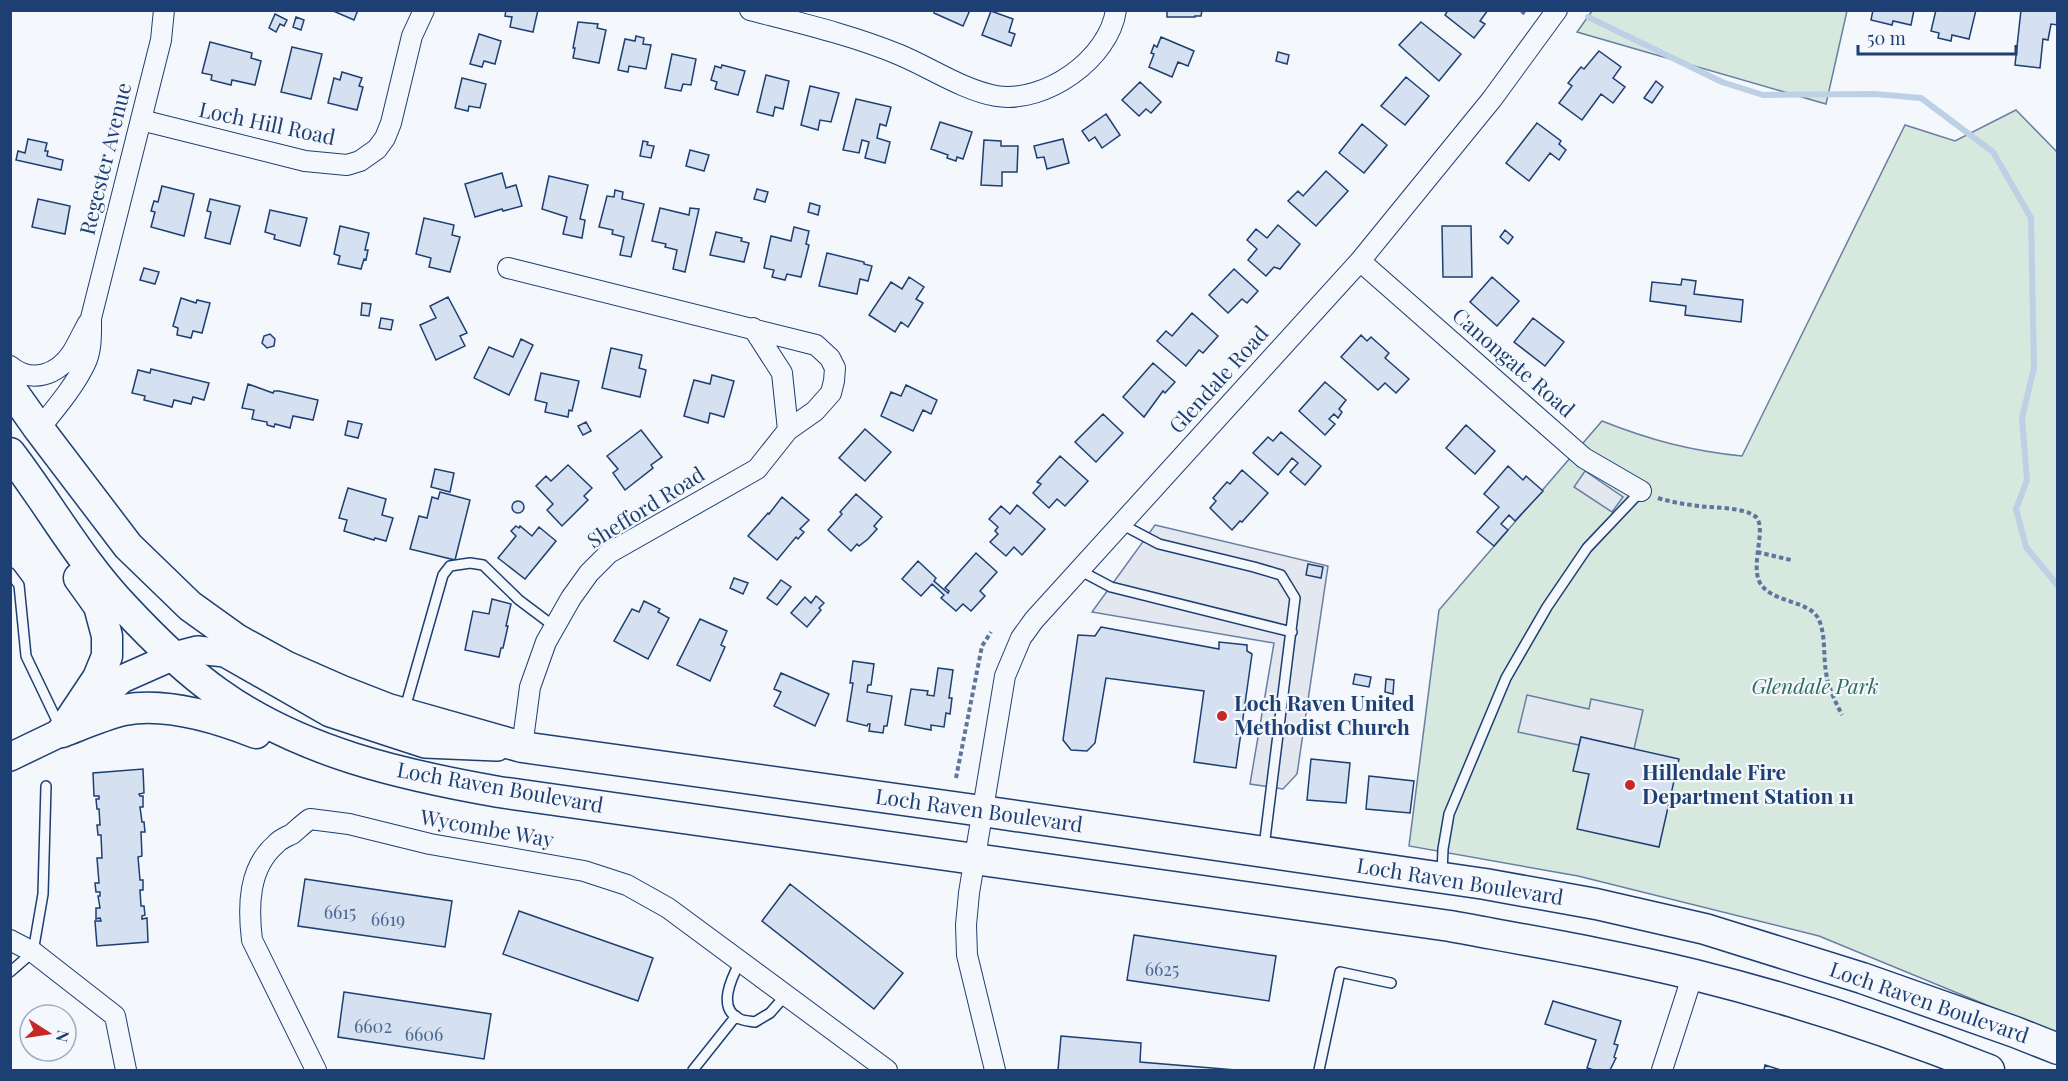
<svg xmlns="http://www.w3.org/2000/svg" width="2068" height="1081" viewBox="0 0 2068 1081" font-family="'Playfair Display',serif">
	<rect width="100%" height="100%" fill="#f4f7fb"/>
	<path fill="#d7e8df" stroke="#687fa3" stroke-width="1.5" d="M 1592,11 L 1592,10 L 1847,11 L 1826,104 L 1577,32 Z
		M 2016,110 L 2058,153 L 2057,1034 L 1819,936 L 1578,876 L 1409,846 L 1439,610 L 1602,421 C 1650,440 1691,451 1742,456 L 1905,125 L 1955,141 Z"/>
	<path fill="#e3e8f0" stroke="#687fa3" stroke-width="1.5" d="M 1585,471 L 1623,497 L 1612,512 L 1574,487 Z
		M 1155,525 L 1328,566 L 1297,774 L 1283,789 L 1250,784 L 1274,643 L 1092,612 Z
		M 1527,695 L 1589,709 L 1591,699 L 1643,710 L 1634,749 L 1581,737 L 1579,745 L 1518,732 Z"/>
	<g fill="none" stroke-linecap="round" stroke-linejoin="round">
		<path stroke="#bed0e5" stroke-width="6" d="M 1588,17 L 1722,82 L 1763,95 L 1875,94 L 1921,98 L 1993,152 L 2031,218 L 2034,368 L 2022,418 L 2027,480 L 2016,509 L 2026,547 L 2058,586"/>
	</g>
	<path fill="#d5e0f0" stroke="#1d3f73" stroke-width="1.5" d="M 331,10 L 358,10 L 354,20 Z
		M 506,10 L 538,10 L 533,32 L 510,27 L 512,17 L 505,16 Z
		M 935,10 L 970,10 L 963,26 L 934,13 Z
		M 1167,10 L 1202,10 L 1201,16 L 1195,16 L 1195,17 L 1167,17 Z
		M 1488,10 L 1480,21 L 1485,24 L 1474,38 L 1445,15 L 1448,10 Z
		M 1873,10 L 1914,10 L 1911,25 L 1893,21 L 1892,25 L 1871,20 Z
		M 1936,10 L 1976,10 L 1969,39 L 1952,35 L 1951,41 L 1938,38 L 1939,33 L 1931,31 Z
		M 2021,10 L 2058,10 L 2058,25 L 2051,24 L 2048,40 L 2043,39 L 2040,68 L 2015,65 Z
		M 991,11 L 1013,19 L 1009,32 L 1015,34 L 1011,46 L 982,35 Z
		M 275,14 L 287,20 L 284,26 L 280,24 L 276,32 L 269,28 Z
		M 296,17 L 304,20 L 301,30 L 293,27 Z
		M 578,22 L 598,24 L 597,28 L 606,30 L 599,63 L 573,58 L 575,48 L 573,48 Z
		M 1421,22 L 1461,54 L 1439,81 L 1399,45 Z
		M 479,34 L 501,41 L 495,64 L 484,61 L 482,67 L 470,64 Z
		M 636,36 L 644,38 L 643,44 L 651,45 L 646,69 L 629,66 L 628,72 L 618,70 L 625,39 L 635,41 Z
		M 1161,37 L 1194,51 L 1188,66 L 1178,62 L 1172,77 L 1149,67 L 1154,54 L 1151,53 L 1154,45 L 1157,47 Z
		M 210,42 L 252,53 L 251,58 L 261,61 L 255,85 L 232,80 L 231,85 L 211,80 L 212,75 L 202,73 Z
		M 292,47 L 322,54 L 311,99 L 281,92 Z
		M 1599,51 L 1621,67 L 1613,78 L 1625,87 L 1613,103 L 1601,94 L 1582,120 L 1559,103 L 1572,86 L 1568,83 L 1581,67 L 1584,69 Z
		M 1278,52 L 1289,55 L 1287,64 L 1276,61 Z
		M 672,54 L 696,59 L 691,85 L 683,84 L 681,91 L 665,88 Z
		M 722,65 L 745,71 L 738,95 L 715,89 L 717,82 L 711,80 L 715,66 L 721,68 Z
		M 342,72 L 362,78 L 359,86 L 363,87 L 357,110 L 328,103 L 334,78 L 340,80 Z
		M 766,75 L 789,81 L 783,109 L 775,107 L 773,116 L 757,112 Z
		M 1406,77 L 1429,96 L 1405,125 L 1381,106 Z
		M 462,78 L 486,84 L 480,108 L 469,106 L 468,111 L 455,108 Z
		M 1656,81 L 1663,87 L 1652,103 L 1644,98 Z
		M 1140,82 L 1161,102 L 1151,113 L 1146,109 L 1139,116 L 1122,100 Z
		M 810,86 L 839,93 L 831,122 L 820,120 L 818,130 L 801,125 Z
		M 856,99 L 891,107 L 886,126 L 880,124 L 877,138 L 890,142 L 885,163 L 865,158 L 869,142 L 862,140 L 859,153 L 843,150 Z
		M 1106,114 L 1120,135 L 1102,148 L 1095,137 L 1089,141 L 1082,131 Z
		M 940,122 L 972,132 L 963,159 L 957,157 L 956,161 L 947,158 L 948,155 L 931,149 Z
		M 1537,123 L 1561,141 L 1559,144 L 1566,150 L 1559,160 L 1550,153 L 1529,181 L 1506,163 Z
		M 1362,124 L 1387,145 L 1364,173 L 1339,153 Z
		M 28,139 L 47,143 L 45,151 L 48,151 L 47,156 L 63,160 L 61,170 L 16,160 L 18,151 L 25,153 Z
		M 1063,139 L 1069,163 L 1047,169 L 1044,157 L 1037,158 L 1034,146 Z
		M 984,140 L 1001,141 L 1001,146 L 1018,146 L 1017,172 L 1002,172 L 1002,186 L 981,185 Z
		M 643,141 L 648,142 L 647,145 L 654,146 L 651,158 L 640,156 Z
		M 690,150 L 709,155 L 704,171 L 686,166 Z
		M 1326,171 L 1348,191 L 1316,226 L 1288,201 L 1298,191 L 1303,196 Z
		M 502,173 L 506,188 L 516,185 L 522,206 L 503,211 L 502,209 L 475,217 L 465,184 Z
		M 549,176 L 588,185 L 580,219 L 585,220 L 582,238 L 563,234 L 567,217 L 542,209 Z
		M 162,186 L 194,194 L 184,236 L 151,227 L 155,212 L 151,211 L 154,201 L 158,202 Z
		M 757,189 L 768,192 L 765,202 L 754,199 Z
		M 615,190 L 623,192 L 622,199 L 644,204 L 631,257 L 620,255 L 624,237 L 612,234 L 613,230 L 599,227 L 607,196 L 614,197 Z
		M 38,199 L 70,206 L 65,234 L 32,227 Z
		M 210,199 L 240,206 L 230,244 L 205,238 L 211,212 L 207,211 Z
		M 810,203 L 820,206 L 818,215 L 808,212 Z
		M 660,208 L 689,215 L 690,208 L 699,209 L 685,272 L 673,269 L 677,250 L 665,247 L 666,244 L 652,241 Z
		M 270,210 L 307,218 L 300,246 L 274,239 L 275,235 L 265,232 Z
		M 424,218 L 454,225 L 452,235 L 460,237 L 450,272 L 429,267 L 431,258 L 416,254 Z
		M 1278,225 L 1300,244 L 1280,269 L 1274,267 L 1266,276 L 1248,260 L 1257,249 L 1247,240 L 1256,229 L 1267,238 Z
		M 340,226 L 369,233 L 365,250 L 368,250 L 366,260 L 364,259 L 361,269 L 338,264 L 340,256 L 334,254 Z
		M 1442,226 L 1471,226 L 1472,277 L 1443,277 Z
		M 794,227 L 809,231 L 806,244 L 809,245 L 801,277 L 787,274 L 785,280 L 772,277 L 774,270 L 764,268 L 771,236 L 791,241 Z
		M 1505,230 L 1513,237 L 1508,244 L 1500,237 Z
		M 716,232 L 742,238 L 741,241 L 749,243 L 744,262 L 710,255 Z
		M 827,253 L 864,262 L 864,264 L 872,266 L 868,281 L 860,279 L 857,294 L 819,286 Z
		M 144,268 L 159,272 L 155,284 L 140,280 Z
		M 1234,269 L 1258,291 L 1247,303 L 1242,299 L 1228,313 L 1209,295 Z
		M 909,277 L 924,287 L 916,299 L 923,303 L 908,327 L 901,322 L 895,332 L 869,315 L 891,282 L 902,289 Z
		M 1492,277 L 1519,301 L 1497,326 L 1470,302 Z
		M 1682,279 L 1696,281 L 1694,294 L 1743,300 L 1741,322 L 1685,315 L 1686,306 L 1650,301 L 1652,282 L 1681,285 Z
		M 448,297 L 467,333 L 460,336 L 465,346 L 436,360 L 420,325 L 436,318 L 430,306 Z
		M 181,298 L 196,303 L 197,300 L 210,303 L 202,333 L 193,331 L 191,338 L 177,335 L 178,328 L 173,326 Z
		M 362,303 L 371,304 L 369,316 L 361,315 Z
		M 1192,313 L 1218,336 L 1203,353 L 1199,350 L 1186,366 L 1157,341 L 1166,331 L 1172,336 Z
		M 381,318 L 393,320 L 391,330 L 379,328 Z
		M 1533,318 L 1564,342 L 1545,366 L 1514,342 Z
		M 270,334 L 275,339 L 274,346 L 267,348 L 262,343 L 264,336 Z
		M 1361,335 L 1367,341 L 1371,337 L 1389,353 L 1385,358 L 1409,379 L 1396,393 L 1385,383 L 1378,390 L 1341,357 Z
		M 521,339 L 533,345 L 509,395 L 474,378 L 489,347 L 513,357 Z
		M 611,348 L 642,355 L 639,368 L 646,370 L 640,397 L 602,388 Z
		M 1153,363 L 1175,382 L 1165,393 L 1163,391 L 1144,417 L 1123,397 Z
		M 151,369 L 209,383 L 204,400 L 193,397 L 191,404 L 174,400 L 172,407 L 144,400 L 145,396 L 132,393 L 138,370 L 150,373 Z
		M 541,373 L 579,381 L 572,411 L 569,410 L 568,417 L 545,412 L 547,403 L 535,400 Z
		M 712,375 L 734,381 L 724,417 L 710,413 L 708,423 L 684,416 L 694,380 L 710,384 Z
		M 1325,382 L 1346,400 L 1339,409 L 1342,412 L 1338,418 L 1334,414 L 1329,419 L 1335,424 L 1325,435 L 1299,411 Z
		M 248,384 L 273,393 L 274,391 L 279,391 L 318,400 L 313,420 L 293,416 L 290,428 L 275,424 L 274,427 L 267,425 L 267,422 L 252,419 L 254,410 L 242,408 Z
		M 906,385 L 937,400 L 931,414 L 923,410 L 913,431 L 881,416 L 891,392 L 901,396 Z
		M 1103,414 L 1123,433 L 1096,462 L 1075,442 Z
		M 348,421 L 362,424 L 358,438 L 345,435 Z
		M 586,422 L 591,431 L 583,435 L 578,426 Z
		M 1466,425 L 1495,451 L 1475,474 L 1446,448 Z
		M 865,429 L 891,452 L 865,481 L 839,458 Z
		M 641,430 L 662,457 L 651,465 L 653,468 L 625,490 L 613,473 L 618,469 L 607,456 Z
		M 1281,432 L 1321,466 L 1305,485 L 1290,472 L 1298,463 L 1292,458 L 1278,475 L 1253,453 L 1268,437 L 1273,441 Z
		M 1060,456 L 1088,481 L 1065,506 L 1057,499 L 1049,508 L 1033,493 L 1041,484 L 1037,482 Z
		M 568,465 L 592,488 L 584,496 L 588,500 L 562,526 L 547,510 L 553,504 L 536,486 L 546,476 L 551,481 Z
		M 1508,466 L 1523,480 L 1526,476 L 1543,491 L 1515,521 L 1509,515 L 1501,524 L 1508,530 L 1494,546 L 1477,532 L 1499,507 L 1484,494 Z
		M 435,469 L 454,473 L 450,492 L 431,487 Z
		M 1242,470 L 1268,493 L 1242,522 L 1240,521 L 1232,530 L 1210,508 L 1216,501 L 1213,498 L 1227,482 L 1230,484 Z
		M 348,488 L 386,499 L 382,515 L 393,518 L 386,541 L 375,538 L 374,540 L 344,531 L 347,520 L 339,518 Z
		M 440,492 L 470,500 L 455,560 L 410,549 L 419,516 L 427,518 L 432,497 L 438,499 Z
		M 856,494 L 882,517 L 874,526 L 877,529 L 868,539 L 859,546 L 857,544 L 851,551 L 828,530 L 842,514 L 840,512 Z
		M 782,497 L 809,520 L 800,529 L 804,532 L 798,539 L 796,537 L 777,560 L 748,536 L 768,513 L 769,514 Z
		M512 507a6 6 0 1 1 12 0a6 6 0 1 1-12 0Z
		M 1017,505 L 1045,529 L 1022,555 L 1014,547 L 1006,556 L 990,542 L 998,534 L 995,531 L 998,527 L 989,519 L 1001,506 L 1010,514 Z
		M 516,526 L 519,528 L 520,526 L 532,536 L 539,527 L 556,541 L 525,579 L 498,558 L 516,536 L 511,531 Z
		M 976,553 L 997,572 L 980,591 L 985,596 L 971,611 L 963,604 L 956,611 L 941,598 L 944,595 L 932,584 L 921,596 L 902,579 L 918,561 L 936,578 L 934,581 L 948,593 L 949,591 L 945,588 Z
		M 1308,564 L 1323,567 L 1321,578 L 1306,575 Z
		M 734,578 L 748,583 L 743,594 L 730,588 Z
		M 781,580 L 791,587 L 777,605 L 767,598 Z
		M 816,596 L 824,603 L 819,608 L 821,610 L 807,627 L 791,613 L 805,597 L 811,603 Z
		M 492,599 L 511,604 L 506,626 L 508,626 L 503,648 L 501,648 L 499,657 L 465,650 L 473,611 L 489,614 Z
		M 644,601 L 660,609 L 658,612 L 669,618 L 648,659 L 614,641 L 632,609 L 639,612 Z
		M 700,619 L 727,631 L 721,645 L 725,647 L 710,681 L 677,665 Z
		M 1101,627 L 1219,649 L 1219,642 L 1247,645 L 1247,651 L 1252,654 L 1236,768 L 1194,762 L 1204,691 L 1106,678 L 1095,743 L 1087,751 L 1071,750 L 1063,740 L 1078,635 L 1095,636 Z
		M 853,661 L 874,664 L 871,685 L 868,685 L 867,692 L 892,696 L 887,726 L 884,726 L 883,733 L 869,731 L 870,724 L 868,724 L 867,726 L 847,721 L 853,683 L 850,683 Z
		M 938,668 L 953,670 L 949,698 L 952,698 L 950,714 L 946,713 L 944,727 L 931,725 L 931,730 L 905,725 L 911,689 L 928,691 L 927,695 L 934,696 Z
		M 781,673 L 829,694 L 815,726 L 774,706 L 781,692 L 774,689 Z
		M 1355,674 L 1371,677 L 1369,687 L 1353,684 Z
		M 1386,679 L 1394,680 L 1393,694 L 1385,692 Z
		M 1581,737 L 1679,759 L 1659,847 L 1577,829 L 1589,774 L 1573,771 Z
		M 1311,759 L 1350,763 L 1346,803 L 1307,800 Z
		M 143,769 L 144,793 L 139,794 L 140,796 L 143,796 L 143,807 L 140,807 L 142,822 L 144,822 L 145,832 L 141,832 L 142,856 L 138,857 L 140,880 L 143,880 L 143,890 L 140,890 L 141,906 L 144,906 L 145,915 L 142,916 L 142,919 L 147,918 L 148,942 L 97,946 L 95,921 L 101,921 L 100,918 L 96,919 L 96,908 L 100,908 L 98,896 L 100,896 L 100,892 L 96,892 L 95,883 L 99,883 L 97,858 L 102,858 L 101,835 L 98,835 L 97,825 L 100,825 L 99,809 L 97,809 L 96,799 L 99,799 L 99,796 L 94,796 L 93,773 Z
		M 1369,776 L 1414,781 L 1410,813 L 1366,809 Z
		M 305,879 L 452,901 L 445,947 L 298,926 Z
		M 790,884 L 903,973 L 874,1009 L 762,921 Z
		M 519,911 L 653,958 L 638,1001 L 503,954 Z
		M 1134,935 L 1276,956 L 1269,1001 L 1127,980 Z
		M 344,992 L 491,1014 L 484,1059 L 338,1037 Z
		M 1553,1001 L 1621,1021 L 1614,1044 L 1618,1045 L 1614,1057 L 1616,1058 L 1610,1070 L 1594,1070 L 1587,1068 L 1596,1040 L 1545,1024 Z
		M 1061,1036 L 1141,1043 L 1140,1062 L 1236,1070 L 1058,1070 Z
		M 1765,1065 L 1781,1070 L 1764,1070 Z"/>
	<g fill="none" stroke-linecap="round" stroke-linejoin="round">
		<g stroke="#1d3f73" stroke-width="12">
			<path id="lane" d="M 1121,524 L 1159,544 L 1254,567 L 1281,575 L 1295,598 L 1264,847
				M 1079,570 L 1111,587 L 1292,632
				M 10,573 L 19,585 L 26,656 L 59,725
				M 405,708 L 443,575 L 450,566 L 470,563 L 483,565 L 519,600 L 555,627
				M 1442,873 L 1443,849 L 1449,814 L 1506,678 L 1547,607 L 1587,548 L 1641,491
				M 740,962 C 732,977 716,1009 740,1019 C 744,1021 750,1021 755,1022 L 770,1013 L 785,996
				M 10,972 L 33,952 L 43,894 L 46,786
				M 693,1070 L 736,1016
				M 1319,1070 L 1340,972 L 1391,983"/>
		</g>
		<g stroke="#1d3f73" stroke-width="22">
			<path id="street" d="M 750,10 C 800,23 852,35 900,55 C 931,68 963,90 996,96 C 1045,104 1109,59 1116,10
				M 141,120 L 305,161 L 347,165 L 360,161 L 377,149 L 385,138 L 391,123 L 412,36 L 424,10
				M 1360,261 L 1584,458 L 1641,491
				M 508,268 L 816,345 L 830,358 L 835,368 L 834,381 L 831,393 L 815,411 L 788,430 L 757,469 L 609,553 L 589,573 L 571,598 L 546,642 L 530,687 L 522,747
				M 753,328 L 782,373 L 788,430
				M 10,366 C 32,384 57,375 72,353 C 78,343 83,332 88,323
				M 39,429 C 55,409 74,387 85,364 C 92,350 91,333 91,318 L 161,40 L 164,10
				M 10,940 L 33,952 L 115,1016 L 126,1070
				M 316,1070 L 252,940 C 248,907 248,868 276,844 C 280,839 286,837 292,834 C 298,829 304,823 310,819 L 349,824 L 430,844 L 584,871 L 627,885 L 668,908 L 887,1070
				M 995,1070 L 967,955 L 966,925 L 969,893 L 1005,676 L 1021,638 L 1034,620 L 1360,261 L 1492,99 L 1557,10
				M 1662,1070 L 1693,974"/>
		</g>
		<g stroke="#1d3f73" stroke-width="30">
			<path id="secondary" d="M 10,757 L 62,732 L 122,679 L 174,656 L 197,650 L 225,653 L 330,713 L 425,744 L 497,747"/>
		</g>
		<g stroke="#1d3f73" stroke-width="33">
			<path id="primary" d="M 10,388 L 39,429 L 128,546 L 190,606 L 236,639 L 285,666 L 342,691 L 388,709 L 522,747 L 982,811 L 1485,884 L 1596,904 L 1705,929 L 1862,978 L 2015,1032 L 2058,1049
				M 10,453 C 49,504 80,561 124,607 C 152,637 184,669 218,693 C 300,752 402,775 499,792 L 1450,926 C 1531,941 1614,955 1695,975 C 1795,1000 1893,1032 1989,1070
				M 62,732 L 98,678 L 107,656 L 107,636 L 99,606 L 79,578
				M 62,732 C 83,724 103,715 124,710 C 165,702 218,718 256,733"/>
		</g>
		<path stroke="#5e769c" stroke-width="4" stroke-dasharray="4.5 3" stroke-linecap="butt" d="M 1522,14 L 1525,10
			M 1658,498 C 1671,502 1684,504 1698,506 C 1713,508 1745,507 1756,517 C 1767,528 1750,565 1760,583 C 1772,603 1808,600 1818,618 C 1826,633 1823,655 1826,672 C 1828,687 1835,701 1842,715
			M 1757,552 L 1791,560
			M 956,778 L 982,646 L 991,632"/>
		<use href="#lane" stroke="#f4f7fb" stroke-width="9"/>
		<use href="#street" stroke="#f4f7fb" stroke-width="20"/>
		<use href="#secondary" stroke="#f4f7fb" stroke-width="27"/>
		<use href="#primary" stroke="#f4f7fb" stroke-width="30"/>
	</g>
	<g fill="#c62828" stroke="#f4f7fb" stroke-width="2">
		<circle cx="1222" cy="716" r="6"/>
		<circle cx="1630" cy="785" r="6"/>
	</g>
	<g text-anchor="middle" stroke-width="4.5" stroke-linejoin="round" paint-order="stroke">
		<g font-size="18" fill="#4b6792">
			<text x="340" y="919">6615</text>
			<text x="388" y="926">6619</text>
			<text x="1162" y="976">6625</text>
			<text x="373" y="1033">6602</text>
			<text x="424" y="1041">6606</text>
		</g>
		<g font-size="21" fill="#1d3f73" stroke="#f4f7fb">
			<text transform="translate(267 124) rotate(12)" y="7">Loch Hill Road</text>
			<text transform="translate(106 159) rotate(-76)" y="7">Regester Avenue</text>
			<text transform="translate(1513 363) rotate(41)" y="7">Canongate Road</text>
			<text transform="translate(1219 380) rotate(-48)" y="7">Glendale Road</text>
			<text transform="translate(646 508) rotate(-32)" y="7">Shefford Road</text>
			<text transform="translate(500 788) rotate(10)" y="7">Loch Raven Boulevard</text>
			<text transform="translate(979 811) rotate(8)" y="7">Loch Raven Boulevard</text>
			<text transform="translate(487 829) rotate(10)" y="7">Wycombe Way</text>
			<text transform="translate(1460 882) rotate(9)" y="7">Loch Raven Boulevard</text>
			<text transform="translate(1929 1003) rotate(19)" y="7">Loch Raven Boulevard</text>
		</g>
		<g font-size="21" font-style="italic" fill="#2c6c60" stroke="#f4f7fb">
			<text x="1815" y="694">Glendale Park</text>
		</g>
		<g font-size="21" font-weight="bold" fill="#1d3f73" stroke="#f4f7fb" text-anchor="start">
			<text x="1234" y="711">Loch Raven United<tspan x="1234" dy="24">Methodist Church</tspan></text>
			<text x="1642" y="780">Hillendale Fire<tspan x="1642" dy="24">Department Station 11</tspan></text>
		</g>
	</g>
	<rect width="2068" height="1081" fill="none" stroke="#1d3f73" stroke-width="24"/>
	<g transform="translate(48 1033) rotate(102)"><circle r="28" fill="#f4f7fb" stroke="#9eadc5" stroke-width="1.5"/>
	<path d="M0-4.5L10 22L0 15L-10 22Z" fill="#c62828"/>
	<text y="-9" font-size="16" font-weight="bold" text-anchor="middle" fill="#1d3f73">N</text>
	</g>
	<path d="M1858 45v9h158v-9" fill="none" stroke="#1d3f73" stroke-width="3"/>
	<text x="1867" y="45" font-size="18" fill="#1d3f73" stroke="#f4f7fb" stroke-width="4.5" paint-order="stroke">50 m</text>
</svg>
